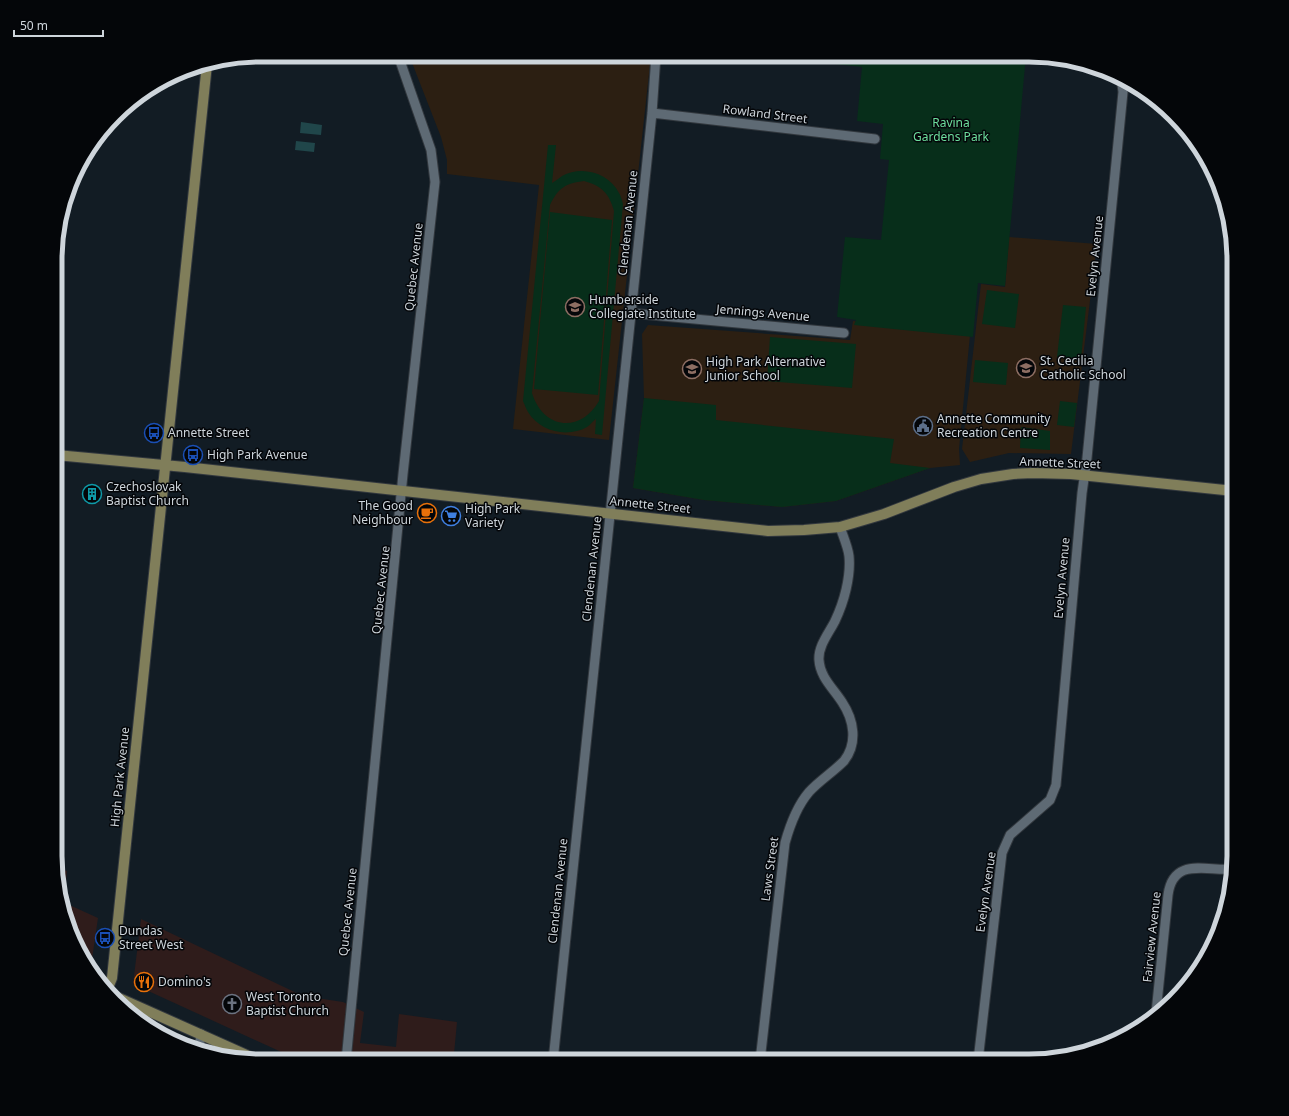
<svg xmlns="http://www.w3.org/2000/svg" width="1289" height="1116" viewBox="0 0 1289 1116" font-family="'Noto Sans',sans-serif">
	<rect width="100%" height="100%" fill="#121c24"/>
	<path fill="#2f1c1b" d="M 55,866 L 67,871 L 64,903 L 55,869 Z
		M 65,903 L 98,918 L 91,966 L 76,946 Z
		M 141,919 L 303,996 L 343,1002 L 364,1012 L 360,1043 L 396,1047 L 399,1014 L 457,1022 L 454,1054 L 471,1061 L 301,1061 L 133,984 Z
		M 155,1028 L 183,1040 L 208,1050 L 182,1045 Z"/>
	<path fill="#2c1f12" d="M 409,55 L 651,55 L 609,440 L 513,429 L 539,185 L 447,174 L 447,160 L 441,137 Z
		M 1009,237 L 1097,244 L 1071,454 L 1009,453 L 970,462 L 962,449 L 981,284 L 1005,287 Z
		M 853,321 L 970,335 L 959,449 L 960,465 L 930,468 L 836,501 L 782,507 L 704,500 L 633,488 L 644,398 L 642,334 L 648,325 L 850,340 Z"/>
	<path fill="#072e1a" fill-rule="evenodd" d="M 836,55 L 1026,55 L 1005,286 L 978,283 L 973,337 L 854,325 L 856,320 L 837,317 L 845,237 L 881,240 L 889,160 L 880,159 L 883,124 L 857,121 L 862,67 L 835,64 Z
		M 548,145 L 556,145 L 552,183 C 556,181 559,178 562,176 C 582,165 609,173 619,193 C 621,196 622,201 623,204 L 602,435 L 595,434 L 596,419 C 593,421 590,425 587,427 C 568,438 540,432 528,412 C 526,409 525,405 523,401 ZM 584,181 C 602,186 609,193 614,211 L 599,401 C 580,434 543,429 532,393 L 550,205 C 558,188 566,183 584,181 Z
		M 550,212 L 612,220 L 598,395 L 534,389 Z
		M 987,290 L 1019,294 L 1015,328 L 982,324 Z
		M 1063,305 L 1086,307 L 1081,359 L 1057,357 Z
		M 770,337 L 856,344 L 852,388 L 767,381 Z
		M 975,360 L 1008,363 L 1006,385 L 973,382 Z
		M 644,398 L 716,405 L 716,420 L 894,439 L 890,463 L 930,468 L 836,501 L 782,507 L 704,500 L 633,488 Z
		M 1060,401 L 1077,403 L 1074,427 L 1057,425 Z
		M 1021,427 L 1050,431 L 1050,450 L 1020,448 Z"/>
	<path fill="#20464a" d="M 301,122 L 322,125 L 321,135 L 300,133 Z
		M 296,141 L 315,143 L 314,152 L 295,150 Z"/>
	<g fill="none" stroke-linecap="round" stroke-linejoin="round">
		<g stroke="#32383e" stroke-width="11">
			<path id="street" d="M 652,113 L 875,139
				M 630,313 L 844,333
				M 1156,1013 L 1168,895 C 1173,857 1206,871 1231,869
				M 199,1049 L 201,1034
				M 346,1061 L 403,474 L 435,182 L 431,150 L 398,55
				M 553,1061 L 652,113 L 656,55
				M 760,1061 L 785,843 C 790,825 797,806 809,792 C 819,781 833,772 844,761 C 858,743 854,720 842,702 C 833,688 820,677 819,660 C 818,646 829,633 835,621 C 844,602 851,577 849,556 C 848,547 843,536 840,527
				M 978,1061 L 1002,853 L 1010,835 L 1050,800 L 1056,785 L 1082,493 L 1087,458 L 1123,92 L 1121,77"/>
		</g>
		<g stroke="#32383e" stroke-width="12">
			<path id="secondary" d="M 56,455 L 185,467 L 768,531 L 804,530 L 840,527 L 884,514 L 954,487 L 981,479 L 1013,474 L 1033,473 L 1071,474 L 1234,491
				M 107,990 L 112,978 L 207,64
				M 110,994 L 260,1061"/>
		</g>
		<use href="#street" stroke="#5e6a74" stroke-width="9"/>
		<use href="#secondary" stroke="#807e5a" stroke-width="10"/>
	</g>
	<defs>
		<g id="school-ring" transform="scale(1)"><circle r="9.5" fill="#040609" stroke="#8d6e63" stroke-width="1.5"/><path d="M0-5L7-2L0 1L-7-2ZM-4 1L0 2.5L4 1V4Q0 6-4 4Z" fill="#8d6e63"/></g>
		<g id="civic-ring" transform="scale(1)"><circle r="9.5" fill="#040609" stroke="#5c6f8a" stroke-width="1.5"/><path d="M-.6-6.5H3V-4.5H.6V-3L4-1V1h2V6H-6V1h2V-1L-.6-3ZM-1.2 2.5V6h2.4V2.5Z" fill="#5c6f8a"/></g>
		<g id="bus-ring" transform="scale(1)"><circle r="9.5" fill="#040609" stroke="#1a4fb4" stroke-width="1.5"/><path d="M-5-6H5V4H4V6H2V4H-2V6H-4V4H-5ZM-3.5-4V0h7V-4ZM-3.5 1.2v1.5H-2V1.2ZM2 1.2v1.5H3.5V1.2Z" fill="#1a4fb4"/></g>
		<g id="building-ring" transform="scale(1)"><circle r="9.5" fill="#040609" stroke="#0f9aa8" stroke-width="1.5"/><path d="M-4-6H4V6H1V3H-1V6H-4ZM-2.5-4.3h1.7v1.8h-1.7ZM.8-4.3h1.7v1.8H.8ZM-2.5-1h1.7V.8h-1.7ZM.8-1h1.7V.8H.8Z" fill="#0f9aa8"/></g>
		<g id="cafe-ring" transform="scale(1)"><circle r="9.5" fill="#040609" stroke="#e8710a" stroke-width="1.5"/><path d="M-5.5-4.5H6V0H3Q3 3.5 0 3.5H-2.5Q-5.5 3.5-5.5 0ZM3-3.2v2h1.7v-2ZM-6 4.5H4V6H-6Z" fill="#e8710a"/></g>
		<g id="supermarket-ring" transform="scale(1)"><circle r="9.5" fill="#040609" stroke="#3f7fe0" stroke-width="1.5"/><path d="M-6-5.5h2.5l.6 2H6L4.5 2H-2.5L-4.4-4H-6ZM-1.5 3.2a1.3 1.3 0 1 0 .1 0ZM3 3.2a1.3 1.3 0 1 0 .1 0Z" fill="#3f7fe0"/></g>
		<g id="restaurant-ring" transform="scale(1)"><circle r="9.5" fill="#040609" stroke="#e8710a" stroke-width="1.5"/><path d="M-5-6h1v4h1v-4h1v4h1v-4h1v5L-1.5 .5V6h-2V.5L-5-1ZM5-6V6H3V1.5H1.5Q1.5-4 5-6Z" fill="#e8710a"/></g>
		<g id="church-ring" transform="scale(1)"><circle r="9.5" fill="#040609" stroke="#6b7280" stroke-width="1.5"/><path d="M-1.2-6h2.4v3.5h3.3v2.4h-3.3V6h-2.4V-.1h-3.3v-2.4h3.3Z" fill="#6b7280"/></g>
	</defs>
	<g fill-rule="evenodd">
		<use href="#school-ring" x="575" y="307"/>
		<use href="#school-ring" x="1026" y="368"/>
		<use href="#school-ring" x="692" y="369"/>
		<use href="#civic-ring" x="923" y="426"/>
		<use href="#bus-ring" x="154" y="433"/>
		<use href="#bus-ring" x="193" y="455"/>
		<use href="#building-ring" x="92" y="494"/>
		<use href="#cafe-ring" x="427" y="513"/>
		<use href="#supermarket-ring" x="451" y="516"/>
		<use href="#bus-ring" x="105" y="938"/>
		<use href="#restaurant-ring" x="144" y="982"/>
		<use href="#church-ring" x="232" y="1004"/>
	</g>
	<g text-anchor="middle" stroke-width="3" stroke-linejoin="round" paint-order="stroke">
		<g font-size="12" fill="#ced5db" stroke="#040609">
			<text transform="translate(765 114) rotate(7)" y="4">Rowland Street</text>
			<text transform="translate(628 223) rotate(-84)" y="4">Clendenan Avenue</text>
			<text transform="translate(1095 256) rotate(-84)" y="4">Evelyn Avenue</text>
			<text transform="translate(414 267) rotate(-84)" y="4">Quebec Avenue</text>
			<text transform="translate(763 313) rotate(5)" y="4">Jennings Avenue</text>
			<text transform="translate(1060 463) rotate(2)" y="4">Annette Street</text>
			<text transform="translate(650 505) rotate(6)" y="4">Annette Street</text>
			<text transform="translate(592 569) rotate(-84)" y="4">Clendenan Avenue</text>
			<text transform="translate(1062 578) rotate(-85)" y="4">Evelyn Avenue</text>
			<text transform="translate(381 590) rotate(-84)" y="4">Quebec Avenue</text>
			<text transform="translate(120 777) rotate(-84)" y="4">High Park Avenue</text>
			<text transform="translate(770 869) rotate(-82)" y="4">Laws Street</text>
			<text transform="translate(558 891) rotate(-84)" y="4">Clendenan Avenue</text>
			<text transform="translate(986 892) rotate(-82)" y="4">Evelyn Avenue</text>
			<text transform="translate(348 912) rotate(-84)" y="4">Quebec Avenue</text>
			<text transform="translate(1152 937) rotate(-84)" y="4">Fairview Avenue</text>
		</g>
		<g font-size="12" fill="#6ddf9e" stroke="#040609">
			<text x="951" y="127">Ravina<tspan x="951" dy="14">Gardens Park</tspan></text>
		</g>
		<g font-size="12" fill="#ced5db" stroke="#040609" text-anchor="start">
			<text x="589" y="304">Humberside<tspan x="589" dy="14">Collegiate Institute</tspan></text>
			<text x="1040" y="365">St. Cecilia<tspan x="1040" dy="14">Catholic School</tspan></text>
			<text x="706" y="366">High Park Alternative<tspan x="706" dy="14">Junior School</tspan></text>
			<text x="937" y="423">Annette Community<tspan x="937" dy="14">Recreation Centre</tspan></text>
			<text x="168" y="437">Annette Street</text>
			<text x="207" y="459">High Park Avenue</text>
			<text x="106" y="491">Czechoslovak<tspan x="106" dy="14">Baptist Church</tspan></text>
			<text x="413" y="510" text-anchor="end">The Good<tspan x="413" dy="14">Neighbour</tspan></text>
			<text x="465" y="513">High Park<tspan x="465" dy="14">Variety</tspan></text>
			<text x="119" y="935">Dundas<tspan x="119" dy="14">Street West</tspan></text>
			<text x="158" y="986">Domino's</text>
			<text x="246" y="1001">West Toronto<tspan x="246" dy="14">Baptist Church</tspan></text>
		</g>
	</g>
	<path d="M0 0H1289V1116H0ZM260 62H1029A198 198 0 0 1 1227 260V856A198 198 0 0 1 1029 1054H260A198 198 0 0 1 62 856V260A198 198 0 0 1 260 62Z" fill="#040609" fill-rule="evenodd"/>
	<path fill="none" stroke="#ced5db" stroke-width="5" d="M260 62H1029A198 198 0 0 1 1227 260V856A198 198 0 0 1 1029 1054H260A198 198 0 0 1 62 856V260A198 198 0 0 1 260 62Z"/>
	<path d="M14 30v6h89v-6" fill="none" stroke="#ced5db" stroke-width="2"/>
	<text x="20" y="30" font-size="12" fill="#ced5db" stroke="#040609" stroke-width="3" paint-order="stroke">50 m</text>
</svg>
